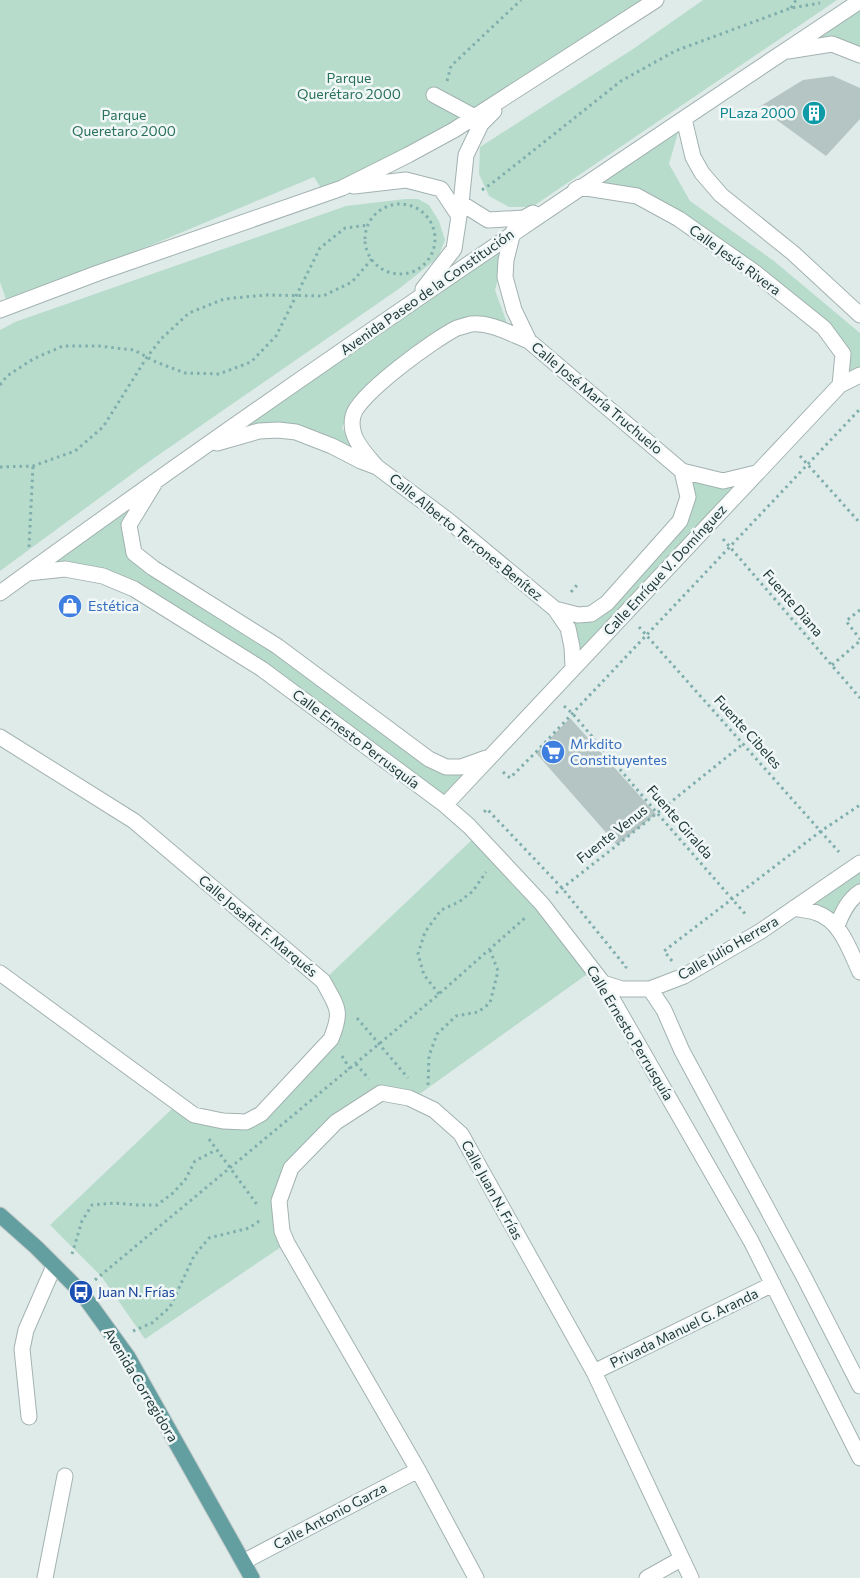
<svg xmlns="http://www.w3.org/2000/svg" width="860" height="1578" viewBox="0 0 860 1578" font-family="Commissioner,sans-serif">
	<rect width="100%" height="100%" fill="#dfebe9"/>
	<path fill="#b8dccc" d="M 0,0 L 656,0 L 516,91 L 324,193 L 314,177 L 8,305 L 0,282 Z
		M 703,0 L 837,0 L 532,207 L 509,207 L 489,196 L 479,174 L 480,147 L 633,49 Z
		M 860,1 L 860,55 L 832,44 L 784,51 Z
		M 681,122 L 669,164 L 690,201 L 774,261 L 860,333 L 860,374 L 840,385 L 843,354 L 824,328 L 637,196 L 580,187 Z
		M 405,199 L 418,199 L 429,205 L 439,221 L 445,240 L 438,258 L 400,288 L 147,463 L 0,571 L 0,330 L 15,322 L 346,206 Z
		M 511,234 L 495,290 L 511,334 L 455,323 L 351,401 L 342,428 L 367,462 L 299,425 L 209,442 Z
		M 682,471 L 723,481 L 756,473 L 573,667 L 555,609 L 590,614 L 680,521 Z
		M 157,479 L 129,525 L 134,553 L 429,759 L 461,767 L 488,758 L 445,805 L 262,669 L 103,576 L 28,573 Z
		M 477,835 L 593,970 L 421,1093 L 409,1098 L 381,1093 L 291,1168 L 279,1201 L 287,1243 L 145,1339 L 101,1276 L 50,1225 L 175,1106 L 192,1118 L 261,1114 L 337,1025 L 323,981 Z
		M 860,863 L 860,892 L 837,926 L 806,911 L 761,931 Z"/>
	<path fill="#b5c5c3" d="M 833,76 L 860,88 L 860,119 L 826,156 L 759,107 L 803,80 Z
		M 570,718 L 656,814 L 617,845 L 536,753 Z"/>
	<g fill="none" stroke-linecap="round" stroke-linejoin="round">
		<g stroke="#a2b2b1" stroke-width="17">
			<path id="minor" d="M 788,51 L 832,44 L 860,55
				M 434,95 L 475,117
				M 494,111 L 481,124 L 466,155 L 461,203 L 488,220 L 524,218 L 533,213
				M 684,119 L 693,157 L 702,173 L 721,195 L 793,253 L 860,315
				M 354,186 L 406,180 L 441,189 L 459,216 L 454,249 L 423,289
				M 575,190 L 580,187 L 637,196 L 679,219 L 757,274 L 824,328 L 843,354 L 840,385
				M 513,232 L 506,260 L 505,277 L 514,310 L 529,341 L 682,471 L 723,481 L 756,473
				M 0,310 L 98,273 L 342,188 L 408,155 L 454,130 L 656,0
				M 217,443 L 259,431 L 278,430 L 296,432 L 332,446 L 361,461 L 377,467 L 449,521 L 555,609 L 568,628 L 572,647 L 573,667
				M 376,466 C 364,452 348,436 353,416 C 357,395 436,338 457,328 C 461,327 467,325 471,324 C 491,322 511,334 529,341
				M 154,484 L 129,525 L 134,553 L 153,568 L 277,646 L 429,759 L 446,767 L 461,767 L 486,758
				M 28,573 L 65,569 L 103,576 L 134,589 L 262,669 L 445,805 L 469,826 L 542,904 L 603,983 L 751,1241 L 860,1458
				M 0,593 C 281,388 570,194 860,1
				M 555,609 L 578,615 L 591,614 L 607,603 L 680,521 L 688,497 L 682,471
				M 0,737 L 134,821 L 323,981 C 337,1007 343,1010 331,1039 L 261,1114 L 246,1122 L 223,1121 L 194,1115 L 0,973
				M 445,805 L 840,385 L 860,375
				M 794,908 C 802,910 810,910 817,913 C 841,921 850,951 860,972
				M 837,926 C 842,913 848,900 860,892
				M 603,983 L 622,989 L 650,989 L 684,976 L 761,931 L 860,863
				M 650,989 L 664,1010 L 682,1051 L 803,1275 L 860,1386
				M 594,1372 L 773,1284
				M 29,1417 L 22,1349 L 26,1330 L 54,1266
				M 243,1562 L 418,1470
				M 45,1578 L 65,1476
				M 476,1578 L 418,1470 L 287,1243 L 282,1231 L 279,1201 L 291,1168 L 336,1122 L 381,1093 L 409,1098 L 434,1110 L 461,1134 L 594,1372 L 691,1578
				M 647,1578 L 681,1559"/>
		</g>
		<g stroke="#c1c8c8" stroke-width="17">
			<path id="major" d="M 0,1215 L 36,1247 L 81,1292 L 128,1357 L 252,1578"/>
		</g>
		<path stroke="#7faead" stroke-width="3" stroke-dasharray="2.5 4" stroke-linecap="butt" d="M 791,8 L 796,0
			M 447,81 L 451,66 L 521,0
			M 482,190 L 495,181 L 621,81 L 675,51 L 791,8 L 820,3
			M365 239a35 35 0 1 1 70 0a35 35 0 1 1-70 0Z
			M 0,385 L 7,376 L 33,359 L 63,346 L 99,346 L 134,350 L 156,362 L 185,373 L 219,374 L 251,362 L 276,336 L 320,248 L 345,228 L 369,225
			M 800,456 L 860,523
			M 0,467 L 33,466 L 75,451 L 103,427 L 147,357 L 162,338 L 189,313 L 224,299 L 266,295 L 323,296 L 352,282 L 372,259
			M 723,539 L 860,698
			M 29,547 L 33,466
			M 571,592 L 577,585
			M 860,610 L 846,621 L 860,639
			M 639,627 L 839,852
			M 832,665 L 860,641
			M 564,706 L 573,714 L 657,813 L 747,916
			M 503,772 L 510,778 L 536,752 L 860,409
			M 484,812 L 487,809 L 562,888 L 626,967 L 625,968
			M 556,893 L 616,846 L 743,744
			M 672,961 L 664,951 L 821,831 L 860,805
			M 439,994 L 424,975 L 418,954 L 425,932 L 441,910 L 459,902 L 473,891 L 486,872
			M 357,1018 L 408,1078
			M 342,1056 L 350,1069
			M 356,1064 L 369,1079
			M 428,1085 L 429,1056 L 437,1034 L 456,1016 L 478,1012 L 490,1003 L 498,971 L 490,950
			M 209,1139 L 258,1206
			M 72,1254 L 82,1221 L 92,1205 L 115,1203 L 136,1205 L 157,1205 L 173,1193 L 185,1180 L 195,1161 L 216,1150
			M 95,1280 L 439,994 L 526,917
			M 133,1331 L 152,1323 L 170,1307 L 194,1256 L 209,1238 L 249,1228 L 262,1219"/>
		<use href="#minor" stroke="#fff" stroke-width="15"/>
		<use href="#major" stroke="#639fa0" stroke-width="15"/>
	</g>
	<defs>
		<g id="building-disc" transform="scale(1.25)"><circle r="9.5" fill="#0f9aa8" stroke="#f0f7f6"/><path d="M-4-6H4V6H1V3H-1V6H-4ZM-2.5-4.3h1.7v1.8h-1.7ZM.8-4.3h1.7v1.8H.8ZM-2.5-1h1.7V.8h-1.7ZM.8-1h1.7V.8H.8Z" fill="#fff"/></g>
		<g id="shop-disc" transform="scale(1.25)"><circle r="9.5" fill="#3f7fe0" stroke="#f0f7f6"/><path d="M-5-2.5h2.3a2.7 3.5 0 0 1 5.4 0H5L5.5 6h-11ZM-1.5-2.5h3a1.5 2.3 0 0 0-3 0Z" fill="#fff"/></g>
		<g id="supermarket-disc" transform="scale(1.25)"><circle r="9.5" fill="#3f7fe0" stroke="#f0f7f6"/><path d="M-6-5.5h2.5l.6 2H6L4.5 2H-2.5L-4.4-4H-6ZM-1.5 3.2a1.3 1.3 0 1 0 .1 0ZM3 3.2a1.3 1.3 0 1 0 .1 0Z" fill="#fff"/></g>
		<g id="bus-disc" transform="scale(1.25)"><circle r="9.5" fill="#1a4fb4" stroke="#f0f7f6"/><path d="M-5-6H5V4H4V6H2V4H-2V6H-4V4H-5ZM-3.5-4V0h7V-4ZM-3.5 1.2v1.5H-2V1.2ZM2 1.2v1.5H3.5V1.2Z" fill="#fff"/></g>
	</defs>
	<g fill-rule="evenodd">
		<use href="#building-disc" x="814" y="113"/>
		<use href="#shop-disc" x="70" y="606"/>
		<use href="#supermarket-disc" x="553" y="752"/>
		<use href="#bus-disc" x="81" y="1292"/>
	</g>
	<g text-anchor="middle" stroke-width="5" stroke-linejoin="round" paint-order="stroke">
		<g font-size="14" fill="#2a715a" stroke="#f0f7f6">
			<text x="349" y="83">Parque<tspan x="349" dy="16">Querétaro 2000</tspan></text>
			<text x="124" y="120">Parque<tspan x="124" dy="16">Queretaro 2000</tspan></text>
		</g>
		<g font-size="14" fill="#0d838f" stroke="#f0f7f6" text-anchor="end">
			<text x="796" y="118">PLaza 2000</text>
		</g>
		<g font-size="14" fill="#203a3b" stroke="#f0f7f6">
			<text transform="translate(735 260) rotate(36)" y="5">Calle Jesús Rivera</text>
			<text transform="translate(427 292) rotate(-35)" y="5">Avenida Paseo de la Constitución</text>
			<text transform="translate(597 398) rotate(40)" y="5">Calle José María Truchuelo</text>
			<text transform="translate(466 537) rotate(39)" y="5">Calle Alberto Terrones Benítez</text>
			<text transform="translate(665 570) rotate(-47)" y="5">Calle Enríque V. Domínguez</text>
			<text transform="translate(793 603) rotate(49)" y="5">Fuente Diana</text>
			<text transform="translate(748 732) rotate(48)" y="5">Fuente Cibeles</text>
			<text transform="translate(356 739) rotate(37)" y="5">Calle Ernesto Perrusquía</text>
			<text transform="translate(680 822) rotate(49)" y="5">Fuente Giralda</text>
			<text transform="translate(612 834) rotate(-38)" y="5">Fuente Venus</text>
			<text transform="translate(258 926) rotate(40)" y="5">Calle Josafat F. Marqués</text>
			<text transform="translate(728 948) rotate(-30)" y="5">Calle Julio Herrera</text>
			<text transform="translate(630 1033) rotate(59)" y="5">Calle Ernesto Perrusquía</text>
			<text transform="translate(492 1190) rotate(61)" y="5">Calle Juan N. Frías</text>
			<text transform="translate(684 1328) rotate(-26)" y="5">Privada Manuel G. Aranda</text>
			<text transform="translate(141 1385) rotate(59)" y="5">Avenida Corregidora</text>
			<text transform="translate(330 1516) rotate(-28)" y="5">Calle Antonio Garza</text>
		</g>
		<g font-size="14" fill="#366cbe" stroke="#f0f7f6" text-anchor="start">
			<text x="88" y="611">Estética</text>
			<text x="570" y="749">Mrkdito<tspan x="570" dy="16">Constituyentes</tspan></text>
		</g>
		<g font-size="14" fill="#164399" stroke="#f0f7f6" text-anchor="start">
			<text x="98" y="1297">Juan N. Frías</text>
		</g>
	</g>
</svg>
